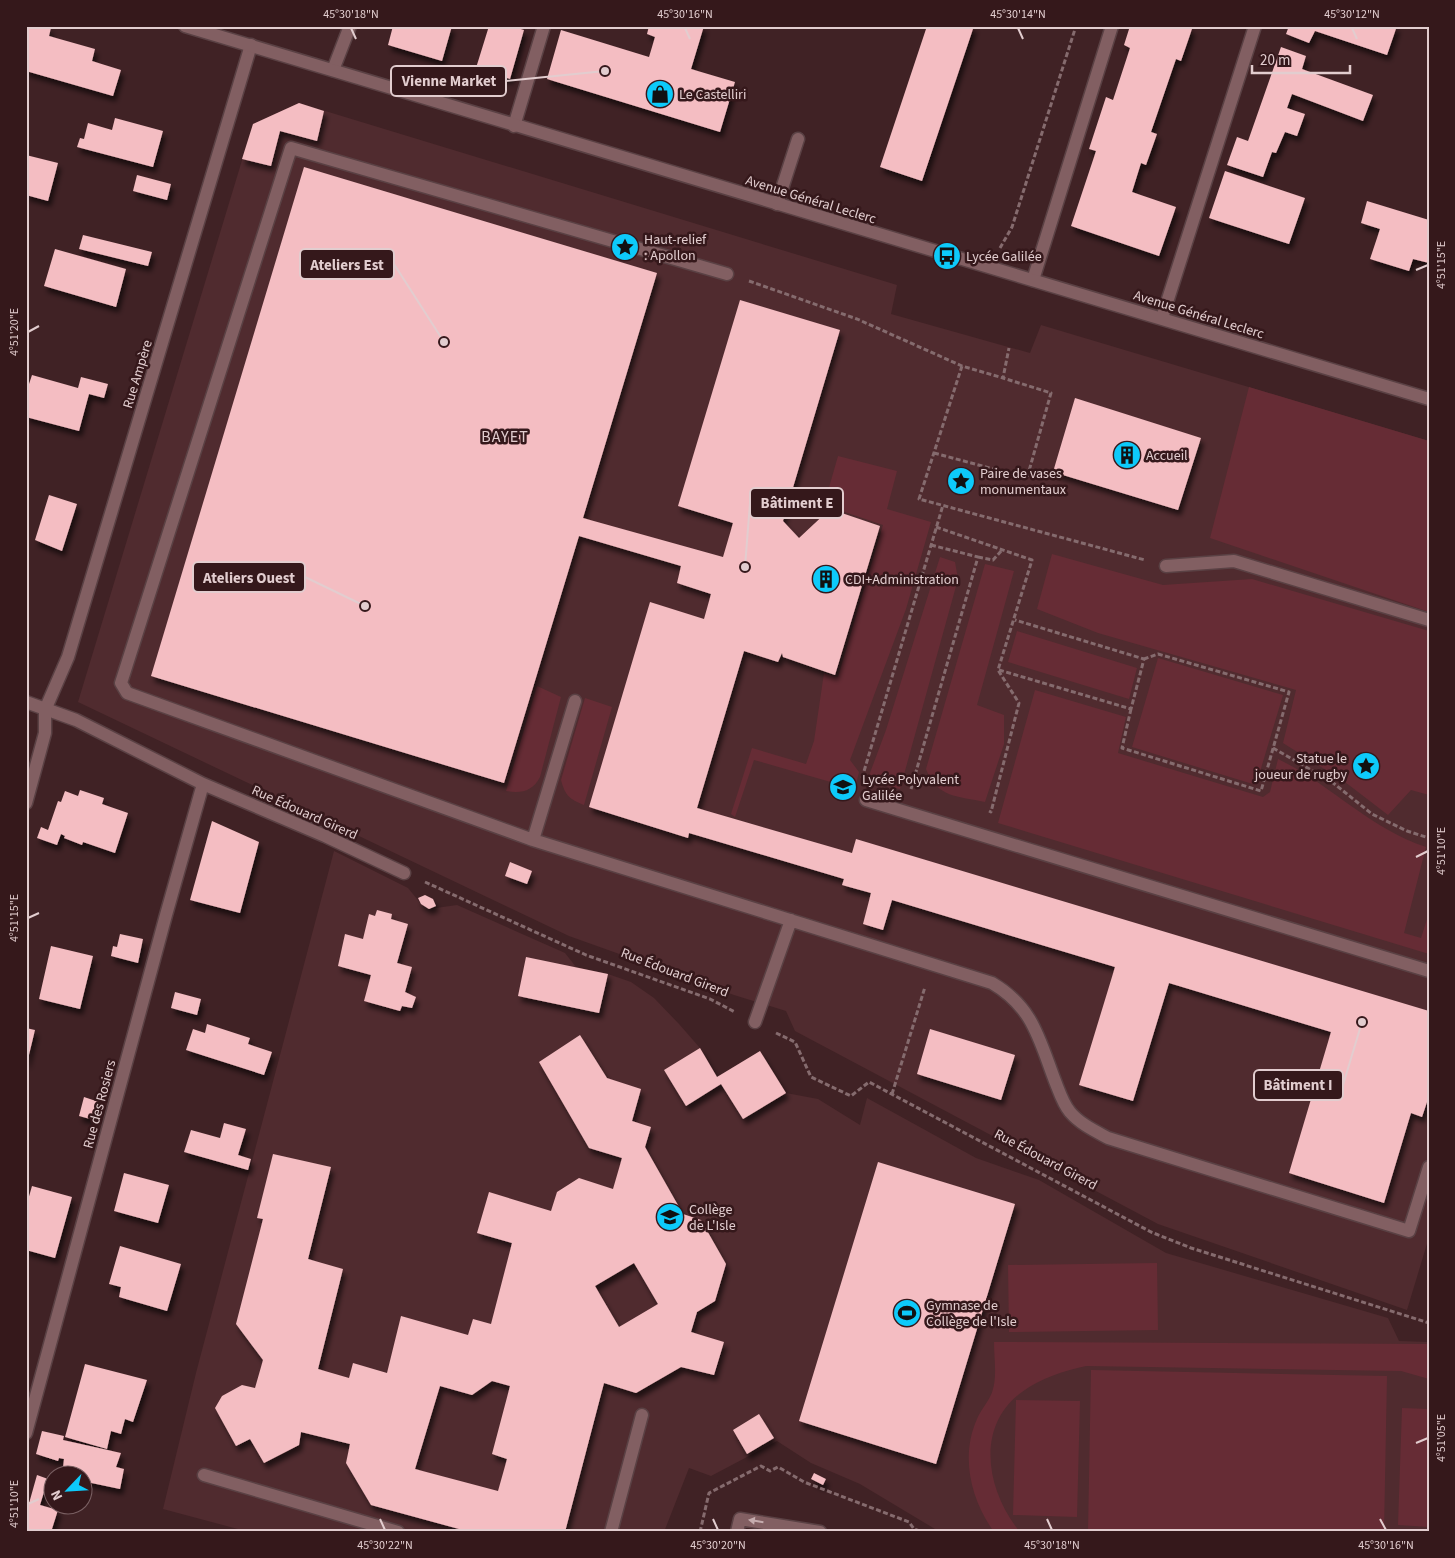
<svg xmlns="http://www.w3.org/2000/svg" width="1455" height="1558" viewBox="0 0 1455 1558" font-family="'Source Sans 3',sans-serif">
	<defs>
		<filter id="shadow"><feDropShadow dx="3" dy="5.5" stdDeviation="2.5" flood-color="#0009"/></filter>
	</defs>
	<rect width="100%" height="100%" fill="#402225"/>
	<path fill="#502b2f" d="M 299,103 L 897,285 L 891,314 L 1030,353 L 1041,325 L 1429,441 L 1429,1237 L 1407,1310 L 1158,1224 L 795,1031 L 786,1011 L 734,995 L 569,936 L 78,702 L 253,124 Z
		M 334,851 L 408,888 L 421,904 L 429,909 L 457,905 L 565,953 L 576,967 L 608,974 L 631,982 L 654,998 L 679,1024 L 700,1048 L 717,1077 L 760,1051 L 786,1093 L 818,1099 L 860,1125 L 867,1098 L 976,1158 L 1039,1180 L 1166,1253 L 1388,1318 L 1399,1341 L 1429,1342 L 1429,1532 L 940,1532 L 860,1484 L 811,1463 L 777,1441 L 711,1476 L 689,1468 L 664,1532 L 249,1532 L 163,1509 L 196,1373 Z"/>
	<path fill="#662c35" d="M 1249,387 L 1429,441 L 1429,612 L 1210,538 Z
		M 838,456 L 897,471 L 887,509 L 931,522 L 906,609 L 850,760 L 859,772 L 855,789 L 754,760 L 735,817 L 731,814 L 752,748 L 806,764 L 814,741 L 824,673 L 838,677 L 883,525 L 824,505 Z
		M 1052,554 L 1163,585 L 1252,579 L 1429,631 L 1429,795 L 1411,790 L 1388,815 L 1345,782 L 1283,743 L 1296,690 L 1098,633 L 1037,609 Z
		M 940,557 L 955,562 L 958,579 L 900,789 L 867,781 L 886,730 Z
		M 985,564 L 1014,571 L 977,705 L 1004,715 L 1004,744 L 985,802 C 958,796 937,798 926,769 Z
		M 1017,631 L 1137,668 L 1129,699 L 1008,662 Z
		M 1158,658 L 1283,695 L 1256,785 L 1132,747 Z
		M 537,686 L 561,697 L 540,777 C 533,791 521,794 506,791 Z
		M 1035,690 L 1126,717 L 1118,753 L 1263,797 L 1270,792 L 1278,759 C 1332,785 1367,827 1426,847 L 1404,933 L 1421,938 L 1429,913 L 1429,954 L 998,823 Z
		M 585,698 L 612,707 L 584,805 C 569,799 565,795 561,780 Z
		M 1157,1263 L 1158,1330 L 1009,1332 L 1008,1265 Z
		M 994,1342 L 1429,1344 L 1429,1379 L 1401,1371 L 1086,1366 C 1063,1371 1041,1378 1022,1392 C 974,1427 987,1492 1020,1532 L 994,1532 C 971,1500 960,1457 977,1419 C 981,1409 991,1399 993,1389 C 997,1375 994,1357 994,1342 Z
		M 1091,1370 L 1387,1376 L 1384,1532 L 1088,1532 Z
		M 1016,1400 L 1080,1401 L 1077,1517 L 1013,1515 Z
		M 1402,1408 L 1429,1409 L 1429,1527 L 1398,1525 Z"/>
	<path fill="#f4bdc2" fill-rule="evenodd" filter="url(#shadow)" d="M 26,26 L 51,28 L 49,36 L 95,49 L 92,61 L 121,70 L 113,96 L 26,71 Z
		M 393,26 L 452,26 L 442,61 L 388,45 Z
		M 489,26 L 511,26 L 524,30 L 510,79 L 476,68 Z
		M 649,26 L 704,26 L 691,69 L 735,82 L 720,132 L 547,79 L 561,30 L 649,57 L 655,37 L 647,34 Z
		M 927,26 L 974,26 L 922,181 L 880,167 Z
		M 1130,26 L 1187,26 L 1192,29 L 1181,61 L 1176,59 L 1151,132 L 1157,134 L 1146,165 L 1141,163 L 1132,192 L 1176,207 L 1159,256 L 1071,226 L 1096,151 L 1089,149 L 1106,97 L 1113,100 L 1130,48 L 1124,45 Z
		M 1289,26 L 1397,26 L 1387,55 L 1315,31 L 1309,43 L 1286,34 Z
		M 1281,47 L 1306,56 L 1302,69 L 1373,95 L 1363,121 L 1292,94 L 1287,108 L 1305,114 L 1297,136 L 1285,132 L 1276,153 L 1272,152 L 1263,177 L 1227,165 L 1237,137 L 1248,141 Z
		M 299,103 L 324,111 L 317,141 L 280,131 L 271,166 L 242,159 L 253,124 Z
		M 115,118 L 163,131 L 153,167 L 77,147 L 80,138 L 84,139 L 88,123 L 112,130 Z
		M 26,155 L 58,163 L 48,201 L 26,195 Z
		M 304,167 L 657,273 L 583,518 L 723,557 L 733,523 L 678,506 L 740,300 L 840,330 L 783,521 L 799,538 L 830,509 L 880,526 L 835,675 L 783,657 L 782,653 L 778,662 L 744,651 L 697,808 L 852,853 L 856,839 L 1429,1011 L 1429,1096 L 1422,1117 L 1411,1113 L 1384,1203 L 1289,1173 L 1331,1032 L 1169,983 L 1133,1101 L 1079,1085 L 1115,967 L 892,900 L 883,930 L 863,924 L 871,893 L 842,885 L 844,879 L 689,833 L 688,838 L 589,807 L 650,602 L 704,619 L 711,594 L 677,583 L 681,566 L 579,536 L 504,783 L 151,676 Z
		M 1225,171 L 1305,198 L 1289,244 L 1209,218 Z
		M 137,175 L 171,184 L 167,200 L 133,191 Z
		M 1367,201 L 1429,220 L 1429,263 L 1413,259 L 1409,271 L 1370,259 L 1380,229 L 1361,223 Z
		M 83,235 L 152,252 L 148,266 L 79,249 Z
		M 55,249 L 126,269 L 116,307 L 44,286 Z
		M 32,375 L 78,388 L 81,377 L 108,384 L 104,398 L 89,394 L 79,431 L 26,417 L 26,393 Z
		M 1075,398 L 1201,438 L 1178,510 L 1053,472 Z
		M 49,495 L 77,504 L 62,551 L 35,540 Z
		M 80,790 L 104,798 L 102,804 L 128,813 L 115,853 L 83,842 L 82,845 L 64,838 L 65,836 L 61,834 L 57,845 L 37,838 L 41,827 L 48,830 L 58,801 L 61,802 L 65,791 L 78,796 Z
		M 212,821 L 259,842 L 240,913 L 190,900 Z
		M 510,862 L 532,871 L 527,884 L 505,876 Z
		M 425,895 L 433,899 L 436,906 L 429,909 L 421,904 L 418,898 Z
		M 377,910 L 392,914 L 391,919 L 408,924 L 397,963 L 412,967 L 405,992 L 416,997 L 412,1008 L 402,1006 L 400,1011 L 364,1001 L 371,975 L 338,966 L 345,934 L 363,939 L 369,914 L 375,916 Z
		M 120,934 L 143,939 L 138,963 L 111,956 L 113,946 L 117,947 Z
		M 51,946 L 93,956 L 80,1009 L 39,999 Z
		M 526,957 L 608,974 L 599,1013 L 518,996 Z
		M 175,992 L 201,999 L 197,1015 L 171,1008 Z
		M 207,1024 L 250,1038 L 248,1044 L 272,1052 L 264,1075 L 186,1050 L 193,1029 L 205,1033 Z
		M 26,1028 L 35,1030 L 27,1063 L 26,1063 Z
		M 930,1029 L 1015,1055 L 1001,1100 L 917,1074 Z
		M 580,1035 L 607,1078 L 641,1089 L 632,1121 L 651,1127 L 645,1147 L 683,1214 L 701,1220 L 726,1264 L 715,1301 L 697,1312 L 691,1332 L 724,1342 L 714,1375 L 681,1367 L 636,1393 L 604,1383 L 565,1532 L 470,1532 L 371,1505 L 346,1463 L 350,1444 L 301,1432 L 299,1445 L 264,1463 L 250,1439 L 236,1446 L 215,1408 L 222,1396 L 242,1385 L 255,1388 L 263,1360 L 236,1324 L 263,1219 L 257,1218 L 273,1154 L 331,1167 L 308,1259 L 343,1269 L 318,1369 L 349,1378 L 353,1363 L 387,1373 L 401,1316 L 468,1335 L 473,1319 L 491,1324 L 512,1243 L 477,1233 L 489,1192 L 551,1211 L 557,1192 L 579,1178 L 613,1189 L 622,1158 L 589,1148 L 539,1062 ZM 634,1263 L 658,1304 L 619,1327 L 595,1286 ZM 492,1381 L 510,1386 L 492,1454 L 507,1459 L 498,1491 L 415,1469 L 440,1386 L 472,1395 Z
		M 700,1048 L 717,1077 L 760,1051 L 786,1093 L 743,1119 L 721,1084 L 686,1106 L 664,1070 Z
		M 84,1097 L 99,1102 L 94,1120 L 79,1116 Z
		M 224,1123 L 246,1129 L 238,1155 L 251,1159 L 248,1170 L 184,1152 L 191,1130 L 220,1138 Z
		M 878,1162 L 1015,1204 L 936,1464 L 799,1421 Z
		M 124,1173 L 169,1185 L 158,1223 L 114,1211 Z
		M 32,1186 L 72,1197 L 55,1258 L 26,1250 L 26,1207 Z
		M 120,1246 L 181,1264 L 167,1311 L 119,1297 L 121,1287 L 109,1284 Z
		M 85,1364 L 147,1380 L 133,1422 L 125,1419 L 121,1434 L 111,1431 L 107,1449 L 65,1437 Z
		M 759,1414 L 774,1438 L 747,1454 L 733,1430 Z
		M 42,1431 L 64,1436 L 63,1440 L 121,1453 L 116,1467 L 124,1469 L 120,1489 L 82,1481 L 82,1476 L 62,1476 L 64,1459 L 59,1458 L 58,1461 L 36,1454 Z
		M 814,1473 L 826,1479 L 823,1485 L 811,1479 Z
		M 37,1475 L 48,1479 L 40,1505 L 58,1510 L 51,1532 L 26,1532 L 26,1514 Z"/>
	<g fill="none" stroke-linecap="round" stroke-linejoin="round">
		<g stroke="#5a4144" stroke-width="15">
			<path id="lane" d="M 333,70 L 350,26
				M 514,126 L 544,26
				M 777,204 L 798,139
				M 727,274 L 291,148 L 121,683 L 127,693 L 533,840 L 992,983 C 1033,1007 1039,1039 1055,1081 C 1059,1091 1063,1104 1070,1112 C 1080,1124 1095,1131 1108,1138 L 1409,1231 L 1429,1167
				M 1033,280 L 1112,26
				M 1162,318 L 1255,26
				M 1166,566 L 1234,561 L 1429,620
				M 866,800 L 1429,971
				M 533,840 L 575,701
				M 755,1022 L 791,920
				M 204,1475 L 398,1532
				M 611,1532 L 642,1415
				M 737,1532 L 740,1519 L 820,1532"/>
		</g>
		<g stroke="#5a4144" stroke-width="15">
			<path id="street" d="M 26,702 L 76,720 L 203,784 L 325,836 L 404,873
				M 26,803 L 45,733 L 45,710 L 68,657 L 251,45
				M 26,1433 L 166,915 L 203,784"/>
		</g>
		<g stroke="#5a4144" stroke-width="15">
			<path id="secondary" d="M 185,26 L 1429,399"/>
		</g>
		<path stroke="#856b6e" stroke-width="3" stroke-dasharray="5 2.5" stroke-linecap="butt" d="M 1000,248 L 1012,227 L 1076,26
			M 749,281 L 857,319 L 962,366 L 1003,378
			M 962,366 L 919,499 L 1145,560
			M 934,453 L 1027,478 L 1051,393 L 1003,378 L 1009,348
			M 936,527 L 1032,560 L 998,670 L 1019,703 L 991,812 L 989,811
			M 978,557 L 993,560 L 1002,550
			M 999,670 L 1131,709 L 1144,659 L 1015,620
			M 1131,709 L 1122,748 L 1261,791 L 1289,692 L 1158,654 L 1144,659
			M 1273,748 L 1332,782 L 1372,814 L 1407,831 L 1429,838
			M 862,778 L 943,505
			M 911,789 L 978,557 L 931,545
			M 425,882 L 586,955 L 710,999 L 735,1012
			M 776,1033 L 795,1042 L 811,1077 L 851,1096 L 869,1082 L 1151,1232 L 1191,1248 L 1429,1323
			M 892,1094 L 925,987
			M 700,1532 L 709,1493 L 761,1466 L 770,1471 L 778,1467 L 804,1482 L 909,1522 L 914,1529 L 923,1532"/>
		<use href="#lane" stroke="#825f62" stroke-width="12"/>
		<use href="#street" stroke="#825f62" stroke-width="12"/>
		<use href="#secondary" stroke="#825f62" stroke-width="12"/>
	</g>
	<defs><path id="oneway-solid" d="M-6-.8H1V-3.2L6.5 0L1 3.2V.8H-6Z" transform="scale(1.25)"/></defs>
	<use fill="#c5acae" href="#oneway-solid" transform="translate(756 1521) rotate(-171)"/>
	<path fill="none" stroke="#e2cdcf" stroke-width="2" d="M 351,28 L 356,39M 685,28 L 690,39M 1018,28 L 1023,39M 1352,28 L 1357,39M 1416,270 L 1428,265M 28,332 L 39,326M 1416,857 L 1428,851M 28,918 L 39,913M 1416,1443 L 1428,1438M 28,1504 L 39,1499M 380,1519 L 385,1530M 713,1519 L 718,1530M 1047,1519 L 1052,1530M 1380,1519 L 1386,1530"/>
	<defs>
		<g id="shop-disc" transform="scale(1.4375)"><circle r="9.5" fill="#0dcafa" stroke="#35181b"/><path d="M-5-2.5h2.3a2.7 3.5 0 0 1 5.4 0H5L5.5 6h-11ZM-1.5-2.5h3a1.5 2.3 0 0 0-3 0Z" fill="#111"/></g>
		<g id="sight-disc" transform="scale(1.4375)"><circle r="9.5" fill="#0dcafa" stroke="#35181b"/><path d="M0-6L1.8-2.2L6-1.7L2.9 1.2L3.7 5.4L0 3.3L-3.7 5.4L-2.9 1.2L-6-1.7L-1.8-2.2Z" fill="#111"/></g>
		<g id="bus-disc" transform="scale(1.4375)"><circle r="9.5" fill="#0dcafa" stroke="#35181b"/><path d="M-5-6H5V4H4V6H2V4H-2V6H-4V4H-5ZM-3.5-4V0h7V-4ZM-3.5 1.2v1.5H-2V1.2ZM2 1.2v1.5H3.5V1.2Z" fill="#111"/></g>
		<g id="building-disc" transform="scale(1.4375)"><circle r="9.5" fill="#0dcafa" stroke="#35181b"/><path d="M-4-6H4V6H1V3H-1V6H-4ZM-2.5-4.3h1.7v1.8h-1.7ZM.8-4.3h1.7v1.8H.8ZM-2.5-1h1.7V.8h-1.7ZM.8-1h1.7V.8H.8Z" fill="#111"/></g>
		<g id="school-disc" transform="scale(1.4375)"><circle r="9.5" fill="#0dcafa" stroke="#35181b"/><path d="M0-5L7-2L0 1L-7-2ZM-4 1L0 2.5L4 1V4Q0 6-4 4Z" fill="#111"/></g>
		<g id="stadium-disc" transform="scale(1.4375)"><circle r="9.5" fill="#0dcafa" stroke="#35181b"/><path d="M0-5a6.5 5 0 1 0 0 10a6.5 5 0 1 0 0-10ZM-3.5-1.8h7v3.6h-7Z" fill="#111"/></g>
	</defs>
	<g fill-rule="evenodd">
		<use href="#shop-disc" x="660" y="94"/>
		<use href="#sight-disc" x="625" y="247"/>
		<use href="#bus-disc" x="947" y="256"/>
		<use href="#building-disc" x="1127" y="455"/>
		<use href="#sight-disc" x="961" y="481"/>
		<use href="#building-disc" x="826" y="579"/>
		<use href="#sight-disc" x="1366" y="766"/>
		<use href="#school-disc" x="843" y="787"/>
		<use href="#school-disc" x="670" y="1217"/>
		<use href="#stadium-disc" x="907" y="1313"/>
	</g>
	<g text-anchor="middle" stroke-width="5" stroke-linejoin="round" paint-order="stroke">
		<g font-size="14" fill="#e2cdcf" stroke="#35181b" text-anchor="start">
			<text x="679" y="99">Le Castelliri</text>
			<text x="644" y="244">Haut-relief<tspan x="644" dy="16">: Apollon</tspan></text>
			<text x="966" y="261">Lycée Galilée</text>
			<text x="1146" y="460">Accueil</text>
			<text x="980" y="478">Paire de vases<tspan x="980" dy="16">monumentaux</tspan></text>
			<text x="845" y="584">CDI+Administration</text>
			<text x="1347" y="763" text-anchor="end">Statue le<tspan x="1347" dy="16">joueur de rugby</tspan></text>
			<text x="862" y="784">Lycée Polyvalent<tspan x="862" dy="16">Galilée</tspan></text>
			<text x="689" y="1214">Collège<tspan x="689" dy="16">de L'Isle</tspan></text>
			<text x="926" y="1310">Gymnase de<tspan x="926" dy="16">Collège de l'Isle</tspan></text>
		</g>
		<g font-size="14" fill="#e2cdcf" stroke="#35181b">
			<text transform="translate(811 199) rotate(17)" y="5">Avenue Général Leclerc</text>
			<text transform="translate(1199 314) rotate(17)" y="5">Avenue Général Leclerc</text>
			<text transform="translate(137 374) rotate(-73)" y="5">Rue Ampère</text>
			<text transform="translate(305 812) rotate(24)" y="5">Rue Édouard Girerd</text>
			<text transform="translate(675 972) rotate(21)" y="5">Rue Édouard Girerd</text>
			<text transform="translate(99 1104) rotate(-75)" y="5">Rue des Rosiers</text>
			<text transform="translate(1046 1159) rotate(28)" y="5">Rue Édouard Girerd</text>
		</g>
		<g font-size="16" letter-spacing="1" fill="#e2cdcf" stroke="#35181b">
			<text x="505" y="442">BAYET</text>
		</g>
	</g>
	<path fill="none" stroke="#e2cdcf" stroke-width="2" d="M605 71L506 81M444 342L394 264M745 567L750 503M365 606L305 577M1362 1022L1343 1085"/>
	<g fill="#e2cdcf" stroke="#35181b" stroke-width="2">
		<circle cx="605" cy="71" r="5"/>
		<circle cx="444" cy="342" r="5"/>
		<circle cx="745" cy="567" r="5"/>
		<circle cx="365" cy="606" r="5"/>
		<circle cx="1362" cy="1022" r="5"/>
	</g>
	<g fill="#35181b" stroke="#e2cdcf" stroke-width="2">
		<rect x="391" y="66" width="115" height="30" rx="5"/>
		<rect x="300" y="249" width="94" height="30" rx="5"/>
		<rect x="750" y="488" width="93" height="30" rx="5"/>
		<rect x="193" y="562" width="112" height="30" rx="5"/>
		<rect x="1254" y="1070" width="89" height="30" rx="5"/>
	</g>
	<g font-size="15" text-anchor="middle" font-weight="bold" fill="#e2cdcf">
		<text x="449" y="86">Vienne Market</text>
		<text x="347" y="270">Ateliers Est</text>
		<text x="797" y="508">Bâtiment E</text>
		<text x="249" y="583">Ateliers Ouest</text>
		<text x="1298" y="1090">Bâtiment I</text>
	</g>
	<rect width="1455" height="1558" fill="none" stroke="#35181b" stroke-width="55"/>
	<g transform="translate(68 1490) rotate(245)"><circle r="24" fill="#35181b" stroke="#7a6063"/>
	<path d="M0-4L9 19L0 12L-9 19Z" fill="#0dcafa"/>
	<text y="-8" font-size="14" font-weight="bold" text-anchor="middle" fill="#e2cdcf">N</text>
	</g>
	<path d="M1252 65v8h98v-8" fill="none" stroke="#e2cdcf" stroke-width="2.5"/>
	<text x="1260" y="65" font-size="15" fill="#e2cdcf" stroke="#35181b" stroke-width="4" paint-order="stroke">20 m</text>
	<rect x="28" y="28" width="1400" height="1502" fill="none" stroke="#e2cdcf" stroke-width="2"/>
	<g font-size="12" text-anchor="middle" fill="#e2cdcf">
		<text x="351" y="18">45°30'18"N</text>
		<text x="685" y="18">45°30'16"N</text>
		<text x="1018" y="18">45°30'14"N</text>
		<text x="1352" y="18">45°30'12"N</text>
		<text transform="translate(1441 265) rotate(-90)" y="4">4°51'15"E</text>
		<text transform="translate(14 332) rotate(-90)" y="4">4°51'20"E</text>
		<text transform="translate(1441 851) rotate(-90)" y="4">4°51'10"E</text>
		<text transform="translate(14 918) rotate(-90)" y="4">4°51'15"E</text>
		<text transform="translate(1441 1438) rotate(-90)" y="4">4°51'05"E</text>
		<text transform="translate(14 1504) rotate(-90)" y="4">4°51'10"E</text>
		<text x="385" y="1549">45°30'22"N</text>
		<text x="718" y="1549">45°30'20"N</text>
		<text x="1052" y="1549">45°30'18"N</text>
		<text x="1386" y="1549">45°30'16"N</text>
	</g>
</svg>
